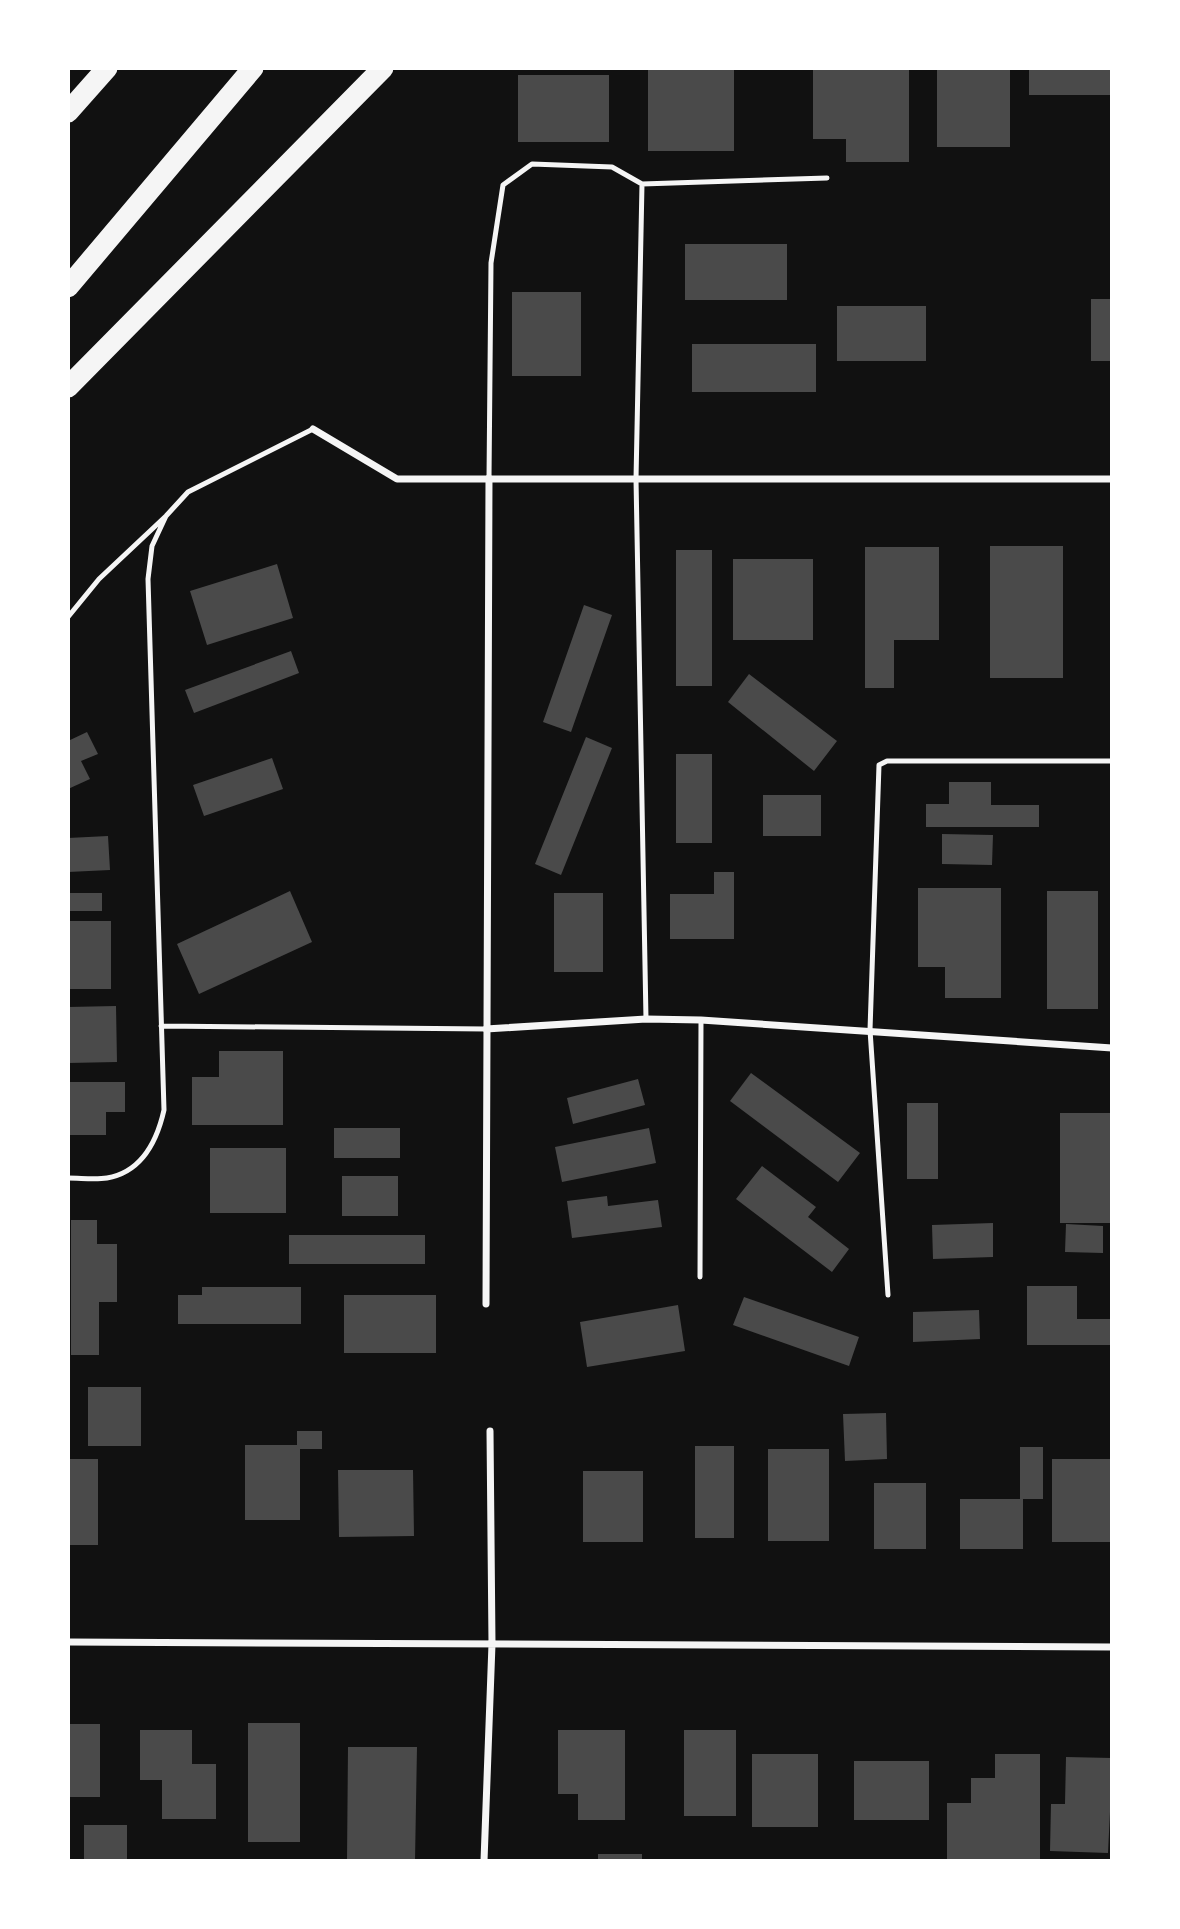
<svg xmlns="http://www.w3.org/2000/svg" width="1180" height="1929" viewBox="0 0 1180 1929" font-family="Roboto,sans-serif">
	<rect width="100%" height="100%" fill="#111"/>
	<path fill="#4a4a4a" d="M 937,68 L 1010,68 L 1010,147 L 937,147 Z
		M 1029,68 L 1112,68 L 1112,95 L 1029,95 Z
		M 648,69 L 734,69 L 734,151 L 648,151 Z
		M 813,69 L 909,69 L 909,162 L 846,162 L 846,139 L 813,139 Z
		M 518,75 L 609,75 L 609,142 L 518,142 Z
		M 685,244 L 787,244 L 787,300 L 685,300 Z
		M 512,292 L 581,292 L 581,376 L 512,376 Z
		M 1091,299 L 1112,299 L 1112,361 L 1091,361 Z
		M 837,306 L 926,306 L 926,361 L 837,361 Z
		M 692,344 L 816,344 L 816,392 L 692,392 Z
		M 990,546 L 1063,546 L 1063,678 L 990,678 Z
		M 865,547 L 939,547 L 939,640 L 894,640 L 894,688 L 865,688 Z
		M 676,550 L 712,550 L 712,686 L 676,686 Z
		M 733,559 L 813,559 L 813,640 L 733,640 Z
		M 277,564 L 293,618 L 207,645 L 190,591 Z
		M 584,605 L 612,615 L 571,732 L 543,722 Z
		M 291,651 L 299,673 L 194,713 L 185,690 Z
		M 749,674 L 837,741 L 814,771 L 728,702 Z
		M 87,732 L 98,754 L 81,761 L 90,779 L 68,789 L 68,741 Z
		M 586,737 L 612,748 L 561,875 L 535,864 Z
		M 676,754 L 712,754 L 712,843 L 676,843 Z
		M 272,758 L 283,789 L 204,816 L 193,785 Z
		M 949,782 L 991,782 L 991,805 L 1039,805 L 1039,827 L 926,827 L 926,804 L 949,804 Z
		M 763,795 L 821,795 L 821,836 L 763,836 Z
		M 942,834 L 993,835 L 992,865 L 942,864 Z
		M 108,836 L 110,870 L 68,872 L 68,838 Z
		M 714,872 L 734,872 L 734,939 L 670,939 L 670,894 L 714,894 Z
		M 918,888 L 1001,888 L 1001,998 L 945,998 L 945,967 L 918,967 Z
		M 290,891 L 312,942 L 199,994 L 177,944 Z
		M 1047,891 L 1098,891 L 1098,1009 L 1047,1009 Z
		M 68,893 L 102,893 L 102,911 L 68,911 Z
		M 554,893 L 603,893 L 603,972 L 554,972 Z
		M 68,921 L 111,921 L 111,989 L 68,989 Z
		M 116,1006 L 117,1062 L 68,1063 L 68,1007 Z
		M 219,1051 L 283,1051 L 283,1125 L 192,1125 L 192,1077 L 219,1077 Z
		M 751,1073 L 860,1153 L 838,1182 L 730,1101 Z
		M 638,1079 L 645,1105 L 573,1124 L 567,1098 Z
		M 68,1082 L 125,1082 L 125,1112 L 106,1112 L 106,1135 L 68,1135 Z
		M 907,1103 L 938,1103 L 938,1179 L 907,1179 Z
		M 1060,1113 L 1112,1113 L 1112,1223 L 1060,1223 Z
		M 334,1128 L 400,1128 L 400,1158 L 334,1158 Z
		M 649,1128 L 656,1163 L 562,1182 L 555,1147 Z
		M 210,1148 L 286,1148 L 286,1213 L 210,1213 Z
		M 762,1166 L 816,1207 L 808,1217 L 849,1249 L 832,1272 L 736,1199 Z
		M 342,1176 L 398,1176 L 398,1216 L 342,1216 Z
		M 607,1196 L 608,1206 L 658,1200 L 662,1227 L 572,1238 L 567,1201 Z
		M 71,1220 L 97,1220 L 97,1244 L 117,1244 L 117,1302 L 99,1302 L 99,1355 L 71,1355 Z
		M 993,1223 L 993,1257 L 933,1259 L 932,1225 Z
		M 1066,1224 L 1103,1226 L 1103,1253 L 1065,1252 Z
		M 289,1235 L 425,1235 L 425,1264 L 289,1264 Z
		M 1027,1286 L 1077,1286 L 1077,1319 L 1112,1319 L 1112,1345 L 1027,1345 Z
		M 202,1287 L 301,1287 L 301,1324 L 178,1324 L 178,1295 L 202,1295 Z
		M 344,1295 L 436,1295 L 436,1353 L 344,1353 Z
		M 744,1297 L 859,1337 L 849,1366 L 733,1325 Z
		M 678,1305 L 685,1351 L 587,1367 L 580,1322 Z
		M 979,1310 L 980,1339 L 913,1342 L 913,1312 Z
		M 88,1387 L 141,1387 L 141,1446 L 88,1446 Z
		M 886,1413 L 887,1459 L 845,1461 L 843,1414 Z
		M 297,1431 L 322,1431 L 322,1449 L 300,1449 L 300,1520 L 245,1520 L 245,1445 L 297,1445 Z
		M 695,1446 L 734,1446 L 734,1538 L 695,1538 Z
		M 1020,1447 L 1043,1447 L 1043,1499 L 1023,1499 L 1023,1549 L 960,1549 L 960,1499 L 1020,1499 Z
		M 768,1449 L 829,1449 L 829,1541 L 768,1541 Z
		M 68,1459 L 98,1459 L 98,1545 L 68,1545 Z
		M 1052,1459 L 1112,1459 L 1112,1542 L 1052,1542 Z
		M 338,1470 L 413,1470 L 414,1536 L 339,1537 Z
		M 583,1471 L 643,1471 L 643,1542 L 583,1542 Z
		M 874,1483 L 926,1483 L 926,1549 L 874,1549 Z
		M 248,1723 L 300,1723 L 300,1842 L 248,1842 Z
		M 68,1724 L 100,1724 L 100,1797 L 68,1797 Z
		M 140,1730 L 192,1730 L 192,1764 L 216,1764 L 216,1819 L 162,1819 L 162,1780 L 140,1780 Z
		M 558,1730 L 625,1730 L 625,1820 L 578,1820 L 578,1794 L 558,1794 Z
		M 684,1730 L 736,1730 L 736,1816 L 684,1816 Z
		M 348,1747 L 417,1747 L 415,1861 L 347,1861 Z
		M 752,1754 L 818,1754 L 818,1827 L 752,1827 Z
		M 995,1754 L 1040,1754 L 1040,1860 L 947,1860 L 947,1803 L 971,1803 L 971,1778 L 995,1778 Z
		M 1066,1757 L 1112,1758 L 1112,1812 L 1110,1812 L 1108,1853 L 1050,1851 L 1051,1804 L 1065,1804 Z
		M 854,1761 L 929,1761 L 929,1820 L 854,1820 Z
		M 84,1825 L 127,1825 L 127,1861 L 84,1861 Z
		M 598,1854 L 642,1854 L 642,1861 L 598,1861 Z"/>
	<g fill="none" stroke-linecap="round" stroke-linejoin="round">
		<path stroke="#f5f5f5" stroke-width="5" d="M 642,184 L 827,178
			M 489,478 L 491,263 L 503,185 L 532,164 L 612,167 L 642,184 L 636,479 L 646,1019
			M 68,617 L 99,579 L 166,516 L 188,492 L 313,429
			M 161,1026 L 486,1029
			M 68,1178 C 81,1178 95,1180 107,1178 C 142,1172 157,1141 164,1110 L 148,579 L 152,546 L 166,516
			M 700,1277 L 701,1020
			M 888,1295 L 870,1030 L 879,765 L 887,761 L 1112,761"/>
		<path stroke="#f5f5f5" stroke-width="7" d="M 313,429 L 397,479 L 1112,479
			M 486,1029 L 646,1019 L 701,1020 L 1112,1048
			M 486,1304 L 489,478
			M 68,1642 L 1112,1647
			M 484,1861 L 492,1644 L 490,1431"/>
		<path stroke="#f5f5f5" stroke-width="21" d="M 68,112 L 107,68
			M 68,287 L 253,68
			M 68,387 L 383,68"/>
	</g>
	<rect width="1180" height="1929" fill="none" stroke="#ffffff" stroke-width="140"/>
</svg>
